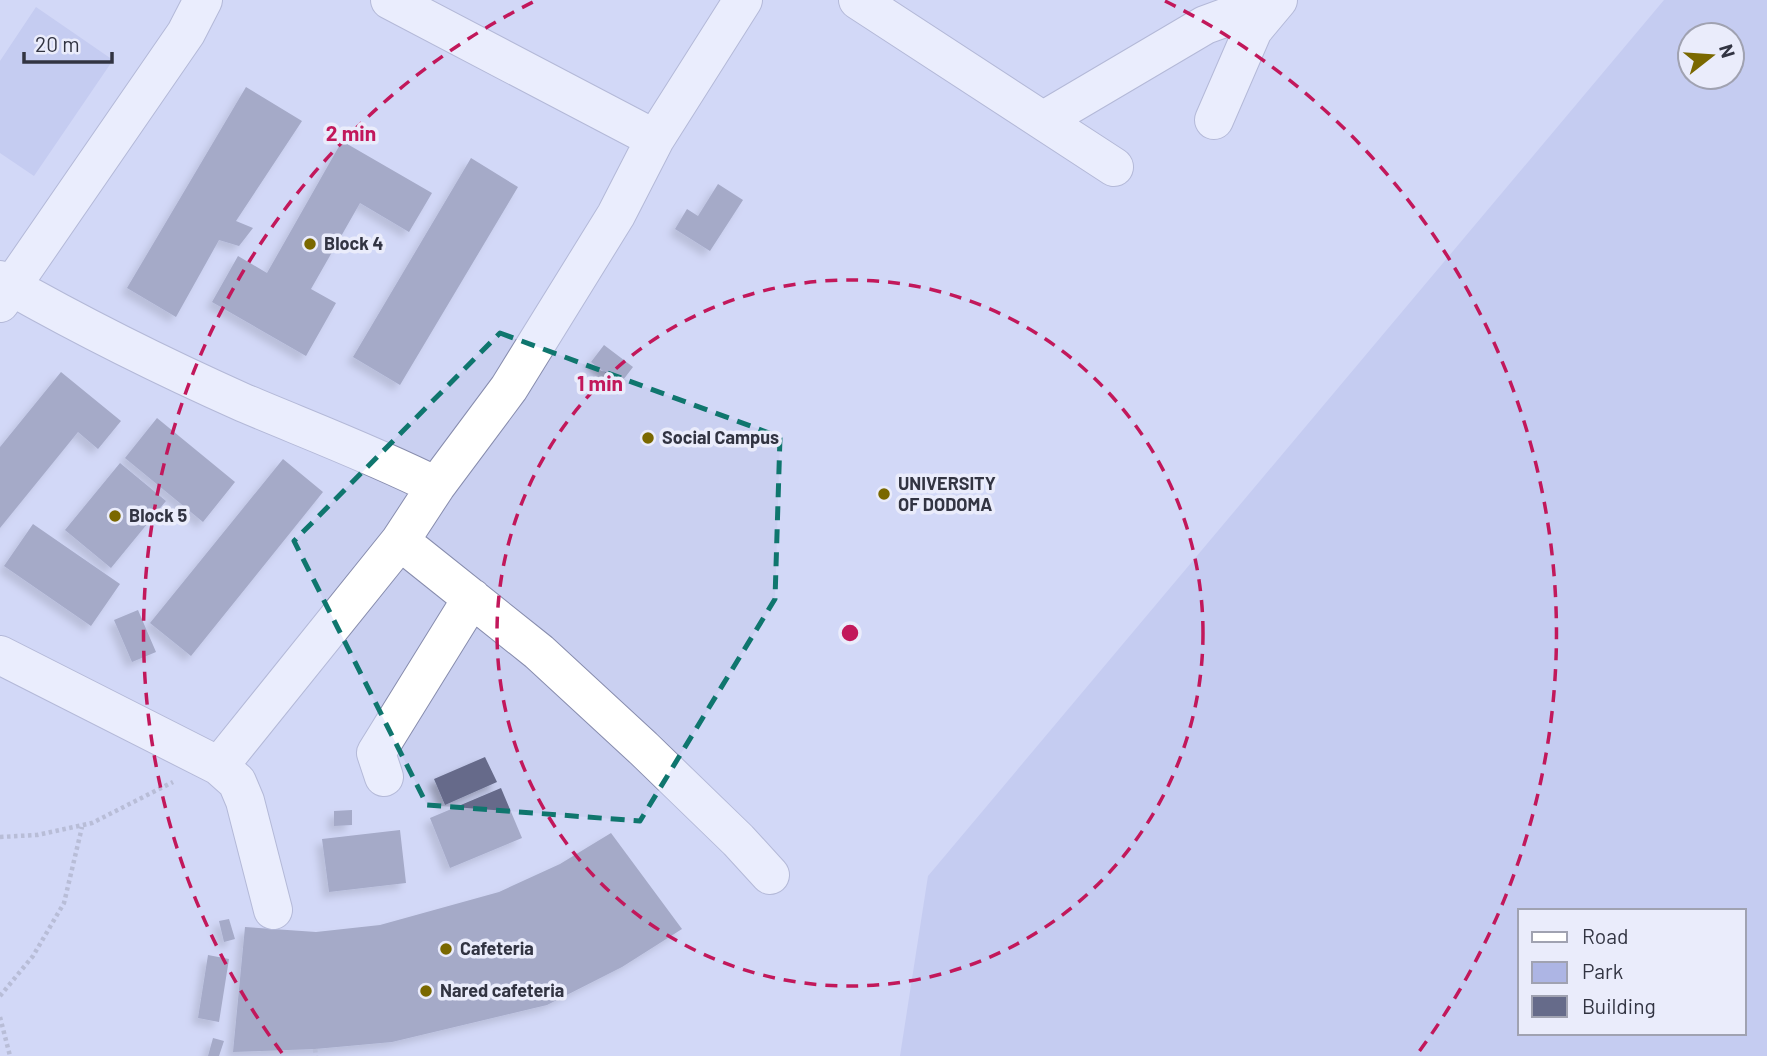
<svg xmlns="http://www.w3.org/2000/svg" width="1767" height="1056" viewBox="0 0 1767 1056" font-family="Barlow,sans-serif">
	<defs>
		<filter id="shadow"><feDropShadow dx="-6" dy="6" stdDeviation="3.5" flood-color="#0004"/></filter>
	</defs>
	<rect width="100%" height="100%" fill="#d9defb"/>
	<path fill="#cad0f1" fill-rule="evenodd" d="M 0,0 L 1767,0 L 1767,1056 L 0,1056 ZM 1690,35 L 1732,35 L 1732,77 L 1690,77 ZM 1520,911 L 1744,911 L 1744,1033 L 1520,1033 Z"/>
	<path fill="#adb5e4" fill-rule="evenodd" d="M 1664,0 L 1767,0 L 1767,1056 L 900,1056 L 928,876 ZM 1690,35 L 1732,35 L 1732,77 L 1690,77 ZM 1520,911 L 1744,911 L 1744,1033 L 1520,1033 Z
		M 36,7 L 113,60 L 34,176 L 0,153 L 0,61 Z"/>
	<path fill="#666b8a" filter="url(#shadow)" d="M 246,87 L 302,121 L 236,221 L 253,228 L 239,246 L 219,240 L 176,317 L 127,288 Z
		M 342,141 L 432,193 L 409,232 L 360,203 L 311,289 L 336,303 L 306,356 L 212,302 L 238,256 L 267,273 Z
		M 471,158 L 518,187 L 400,385 L 353,357 Z
		M 718,184 L 743,200 L 710,251 L 675,229 L 687,209 L 698,216 Z
		M 604,345 L 633,367 L 620,384 L 591,362 Z
		M 61,372 L 121,421 L 98,449 L 78,432 L 0,528 L 0,447 Z
		M 157,418 L 235,482 L 203,522 L 125,458 Z
		M 283,459 L 323,492 L 191,656 L 150,623 Z
		M 120,463 L 166,501 L 111,568 L 65,530 Z
		M 33,524 L 120,584 L 91,626 L 4,566 Z
		M 138,610 L 156,652 L 132,662 L 114,620 Z
		M 485,757 L 497,782 L 445,805 L 434,779 Z
		M 501,788 L 522,838 L 450,868 L 430,818 Z
		M 352,810 L 352,825 L 334,826 L 334,811 Z
		M 400,830 L 406,883 L 329,892 L 322,839 Z
		M 611,833 L 682,929 L 622,967 L 547,1005 L 392,1042 L 315,1049 L 233,1052 L 245,927 L 316,932 L 380,925 L 499,892 L 560,864 Z
		M 229,919 L 235,939 L 224,942 L 219,921 Z
		M 208,955 L 229,959 L 219,1022 L 198,1018 Z
		M 213,1038 L 224,1041 L 219,1056 L 208,1056 Z"/>
	<g fill="none" stroke-linecap="round" stroke-linejoin="round">
		<g stroke="#878cad" stroke-width="40">
			<path id="minor" d="M 390,0 L 655,139
				M 858,0 L 1114,167
				M 1044,120 L 1205,25 L 1274,0
				M 1214,120 L 1253,30 L 1278,0
				M 0,280 C 79,325 161,366 244,403 C 308,430 374,455 436,486
				M 0,303 L 186,33 L 203,0
				M 400,541 L 539,652 L 643,748 L 738,840 L 770,875
				M 0,655 L 219,766 L 237,782 L 245,801 L 273,910
				M 219,766 L 400,541 L 436,486 L 509,388 L 616,215 L 655,139 L 743,0
				M 384,777 L 376,753 L 472,598"/>
		</g>
		<path stroke="#9094aa" stroke-width="4.5" stroke-dasharray="3.5 3.5" stroke-linecap="butt" d="M 0,837 L 37,835 L 92,823 L 173,782
			M 0,996 L 33,956 L 64,903 L 82,827
			M 0,1017 L 10,1056
			M 315,1049 L 316,1056"/>
		<use href="#minor" stroke="#fff" stroke-width="38"/>
	</g>
	<path d="M0 0H1767V1056H0ZM 500,333 L 780,437 L 775,599 L 640,821 L 427,805 L 294,541 Z" fill="#d9defb" fill-opacity=".55" fill-rule="evenodd"/>
	<path fill="none" stroke="#0f766e" stroke-width="5" stroke-dasharray="14 9" stroke-linejoin="round" d="M 500,333 L 780,437 L 775,599 L 640,821 L 427,805 L 294,541 Z"/>
	<g fill="none" stroke="#c2185b" stroke-width="3.5" stroke-dasharray="12 9">
		<circle cx="850" cy="633" r="353"/>
		<path d="M282 1053A706 706 0 0 1 535 1M1165 1A706 706 0 0 1 1418 1053"/>
	</g>
	<g fill="#7a6800" stroke="#eaecfb" stroke-width="2.5">
		<circle cx="310" cy="244" r="7"/>
		<circle cx="648" cy="438" r="7"/>
		<circle cx="884" cy="494" r="7"/>
		<circle cx="115" cy="516" r="7"/>
		<circle cx="446" cy="949" r="7"/>
		<circle cx="426" cy="991" r="7"/>
	</g>
	<g text-anchor="middle" stroke-width="7" stroke-linejoin="round" paint-order="stroke">
		<g font-size="18" font-weight="bold" fill="#323442" stroke="#eaecfb" text-anchor="start">
			<text x="324" y="250">Block 4</text>
			<text x="662" y="444">Social Campus</text>
			<text x="898" y="490">UNIVERSITY<tspan x="898" dy="21">OF DODOMA</tspan></text>
			<text x="129" y="522">Block 5</text>
			<text x="460" y="955">Cafeteria</text>
			<text x="440" y="997">Nared cafeteria</text>
		</g>
	</g>
	<circle cx="850" cy="633" r="10" fill="#c2185b" stroke="#eaecfb" stroke-width="3.5"/>
	<g font-size="21" text-anchor="middle" font-weight="bold" fill="#c2185b" stroke="#eaecfb" stroke-width="7" stroke-linejoin="round" paint-order="stroke">
		<text x="351" y="141">2 min</text>
		<text x="600" y="391">1 min</text>
	</g>
	<rect x="1518" y="909" width="228" height="126" fill="#eaecfb" stroke="#a0a2b1" stroke-width="2"/>
	<rect x="1532" y="932" width="35" height="10" fill="#ffffff" stroke="#a0a2b1" stroke-width="2"/>
	<text x="1582" y="944" font-size="21" fill="#323442">Road</text>
	<rect x="1532" y="962" width="35" height="21" fill="#adb5e4" stroke="#a0a2b1" stroke-width="2"/>
	<text x="1582" y="979" font-size="21" fill="#323442">Park</text>
	<rect x="1532" y="996" width="35" height="21" fill="#666b8a" stroke="#a0a2b1" stroke-width="2"/>
	<text x="1582" y="1014" font-size="21" fill="#323442">Building</text>
	<g transform="translate(1711 56) rotate(73)"><circle r="33" fill="#eaecfb" stroke="#a0a2b1" stroke-width="2"/>
	<path d="M0-5L12 26L0 18L-12 26Z" fill="#7a6800"/>
	<text y="-10" font-size="19" font-weight="bold" text-anchor="middle" fill="#323442">N</text>
	</g>
	<path d="M24 52v10h88v-10" fill="none" stroke="#323442" stroke-width="3.5"/>
	<text x="35" y="52" font-size="21" fill="#323442" stroke="#eaecfb" stroke-width="5" paint-order="stroke">20 m</text>
</svg>
